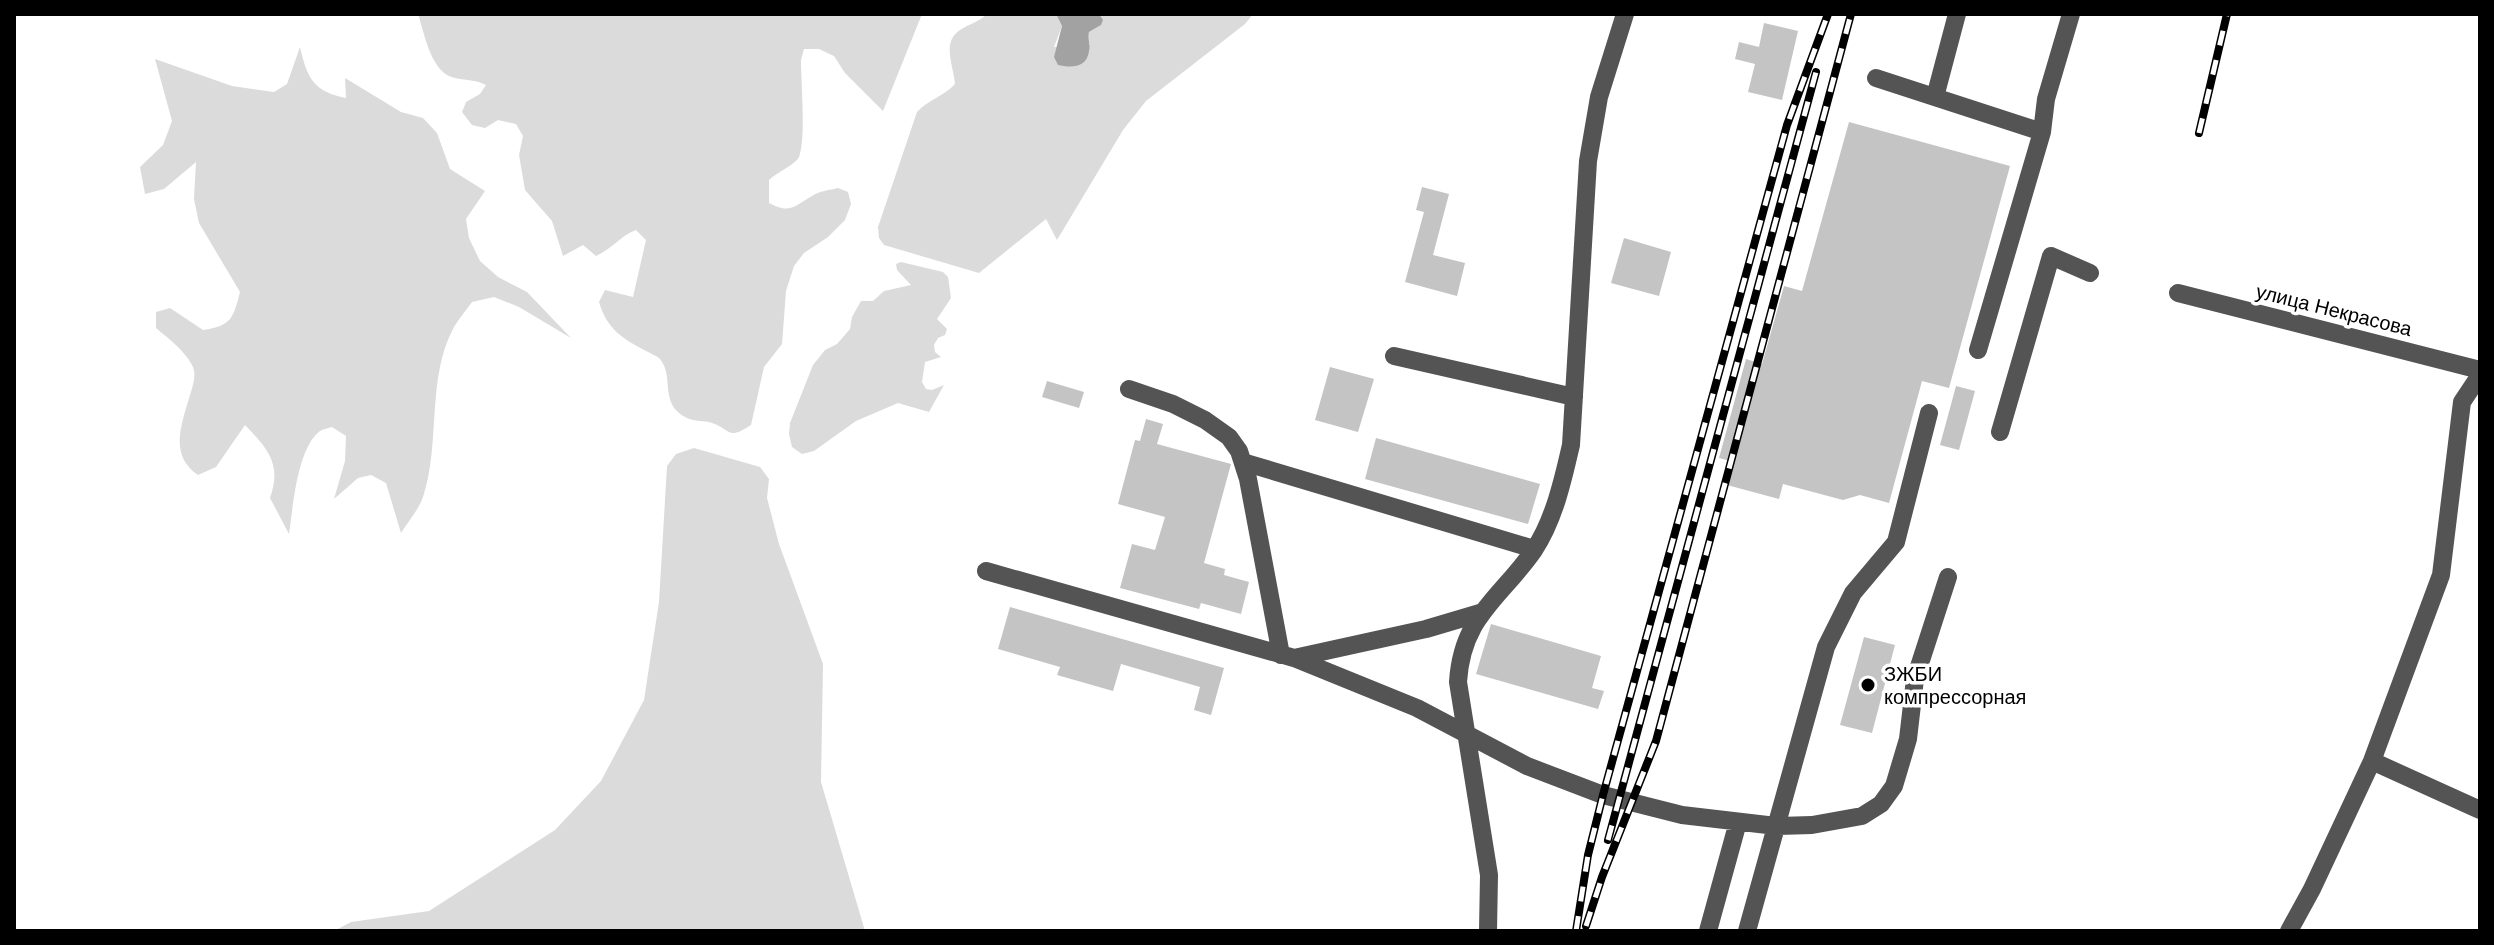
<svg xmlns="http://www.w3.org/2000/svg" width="2494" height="945" viewBox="0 0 2494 945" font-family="Helvetica,sans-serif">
	<rect width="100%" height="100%" fill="#fff"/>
	<path fill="#dbdbdb" d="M 418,14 L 922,14 L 883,111 L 845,73 L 834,56 L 819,49 L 804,49 L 801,60 C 801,82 806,139 799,157 C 795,165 777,172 769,180 L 769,203 C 790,214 793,207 812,196 C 819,191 830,190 838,188 L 848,192 L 851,204 L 845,220 L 828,237 L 804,253 L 794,266 L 786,291 L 782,344 L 764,367 L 751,425 C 727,441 731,429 712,423 C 704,420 695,422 687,418 C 658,404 675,377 660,359 C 656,355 649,353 644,350 C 620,337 607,328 599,302 L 605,290 L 633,297 L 646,240 L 636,230 C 620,236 612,249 596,256 L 583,245 L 563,256 L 552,221 L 525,190 L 519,155 L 523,136 L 516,124 L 498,120 L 485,128 L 472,125 L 462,112 L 466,102 L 480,94 L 486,85 C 472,78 460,81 449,76 C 430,67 424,32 418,14 Z
		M 987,14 L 1056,14 L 1062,26 L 1054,47 L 1090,45 L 1087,39 L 1089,32 L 1101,25 L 1099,14 L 1253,14 L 1245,24 L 1146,101 L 1123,130 L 1057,240 L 1046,219 L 979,273 L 884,245 L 879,238 L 878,227 L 917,112 C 928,100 944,96 955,84 C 954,67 941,42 960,30 C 969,24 979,22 987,14 Z
		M 300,47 C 307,78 314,92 346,98 L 345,78 L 401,112 L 423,118 L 437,133 L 450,169 L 485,191 L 466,219 L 469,238 L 480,261 L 498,277 L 527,292 L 571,338 L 519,307 L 494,297 L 472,302 C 466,310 459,319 454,327 C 426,378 441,443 423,497 C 419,509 408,522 401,533 L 386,483 L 371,475 L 358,478 L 334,499 L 345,461 L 346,436 L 332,427 C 328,428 323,429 320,431 C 297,448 293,508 289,534 L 270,498 C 282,464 268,449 245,425 L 216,467 L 198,475 C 169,455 181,426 190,395 C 193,386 197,374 192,365 C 184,350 169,339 156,328 L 156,312 L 170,308 L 203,330 C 231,326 233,319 240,292 L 199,223 L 194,199 L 196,162 L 164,189 L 145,194 L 140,167 L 163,145 L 172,121 L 155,59 L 232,86 L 274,92 L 287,84 Z
		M 901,262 L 943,272 L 948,277 L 951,298 L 937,319 L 947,329 L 945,335 L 938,338 L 934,345 L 935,352 L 941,357 L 925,362 L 922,382 L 926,389 L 932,390 L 944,385 L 929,412 L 898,403 L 856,421 L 814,451 L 802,454 L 792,447 L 789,434 L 790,423 L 813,365 L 825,350 L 837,344 L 850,329 L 852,317 L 861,301 L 873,301 L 884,291 L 911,285 L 897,270 L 896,264 Z
		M 694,448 L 760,467 L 769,479 L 767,498 L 779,544 L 823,664 L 821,782 L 865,931 L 334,931 L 351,922 L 429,911 L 555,830 L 601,781 L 644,700 L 659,602 L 667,466 L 676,454 Z"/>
	<path fill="#a2a2a2" d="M 1056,14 L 1099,14 L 1103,20 L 1101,25 L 1089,32 C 1087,40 1091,44 1089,51 C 1087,68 1071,68 1058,65 L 1054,57 L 1062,26 Z"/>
	<path fill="#c4c4c4" d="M 1764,23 L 1798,31 L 1782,100 L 1748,92 L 1755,64 L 1735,59 L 1739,42 L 1759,47 Z
		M 1849,122 L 2010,166 L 1949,388 L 1922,381 L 1889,503 L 1860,495 L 1843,500 L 1783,484 L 1779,499 L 1727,485 L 1734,462 L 1719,458 L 1746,359 L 1762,364 L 1784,286 L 1802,291 Z
		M 1422,187 L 1449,194 L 1433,255 L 1465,263 L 1457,296 L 1405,282 L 1424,212 L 1416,210 Z
		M 1624,238 L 1671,252 L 1659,296 L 1611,283 Z
		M 1330,367 L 1374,379 L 1358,432 L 1315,420 Z
		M 1047,381 L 1084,392 L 1079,408 L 1042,397 Z
		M 1956,386 L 1975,391 L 1959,450 L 1940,445 Z
		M 1146,419 L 1163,424 L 1157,444 L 1231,464 L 1204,563 L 1225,569 L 1224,575 L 1249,582 L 1241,614 L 1201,603 L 1199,609 L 1120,588 L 1132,544 L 1155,550 L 1165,517 L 1118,504 L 1135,440 L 1140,441 Z
		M 1376,438 L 1540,484 L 1528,524 L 1365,479 Z
		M 1010,607 L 1224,668 L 1211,715 L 1194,710 L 1200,687 L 1121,664 L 1113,691 L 1057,675 L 1060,667 L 998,649 Z
		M 1491,624 L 1601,656 L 1592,688 L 1604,691 L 1598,709 L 1476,674 Z
		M 1864,637 L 1895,645 L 1872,733 L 1840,725 Z"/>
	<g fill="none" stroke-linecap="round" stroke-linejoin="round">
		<path stroke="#545454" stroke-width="18" d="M 1876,78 L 2042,132
			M 1935,97 L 1957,14
			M 2178,293 L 2480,370
			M 1978,350 L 2042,132 L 2046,99 L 2071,14
			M 1394,356 L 1574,397
			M 1129,389 L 1173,404 L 1205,420 L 1229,437 L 1239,451 L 1248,479 L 1281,655
			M 2000,432 L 2051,256 L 2090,273
			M 1243,462 L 1534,549
			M 986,571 L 1294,658 L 1417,708 L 1527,766 L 1603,795 L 1682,815 L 1776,826 L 1812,825 L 1862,816 L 1881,804 L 1894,786 L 1908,739 L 1915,679 L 1948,577
			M 1294,658 L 1426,629 L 1480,613
			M 2372,761 L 2480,810
			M 1488,931 L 1489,875 L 1458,682 C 1462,616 1500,599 1534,550 C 1554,520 1563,480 1571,445 L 1588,161 L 1599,97 L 1625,14
			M 1708,931 L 1738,822
			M 1747,931 L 1826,647 L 1853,593 L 1896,542 L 1929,413
			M 2289,931 L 2312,889 L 2372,761 L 2441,575 L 2462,402 L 2480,375"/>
		<g stroke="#000" stroke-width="8">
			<path id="rail" d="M 2199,133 L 2227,14
				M 1608,840 L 1816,72
				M 1586,926 L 1602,877 L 1656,741 L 1851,14
				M 1576,931 L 1588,855 L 1603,795 L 1787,125 L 1828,14"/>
		</g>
		<use href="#rail" stroke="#fff" stroke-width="5" stroke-dasharray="15" stroke-linecap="butt"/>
	</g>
	<circle fill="#000" stroke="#fff" stroke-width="3" cx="1868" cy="685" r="8"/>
	<g text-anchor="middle" stroke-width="7" stroke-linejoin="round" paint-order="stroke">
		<g font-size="20" fill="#000" stroke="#fff">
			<text transform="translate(2334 310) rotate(14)" y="7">улица Некрасова</text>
		</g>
		<g font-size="20" fill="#000" stroke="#fff" text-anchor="start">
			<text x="1884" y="681">ЗЖБИ<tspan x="1884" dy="23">компрессорная</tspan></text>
		</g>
	</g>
	<rect width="2494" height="945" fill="none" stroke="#000000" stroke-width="32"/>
</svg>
